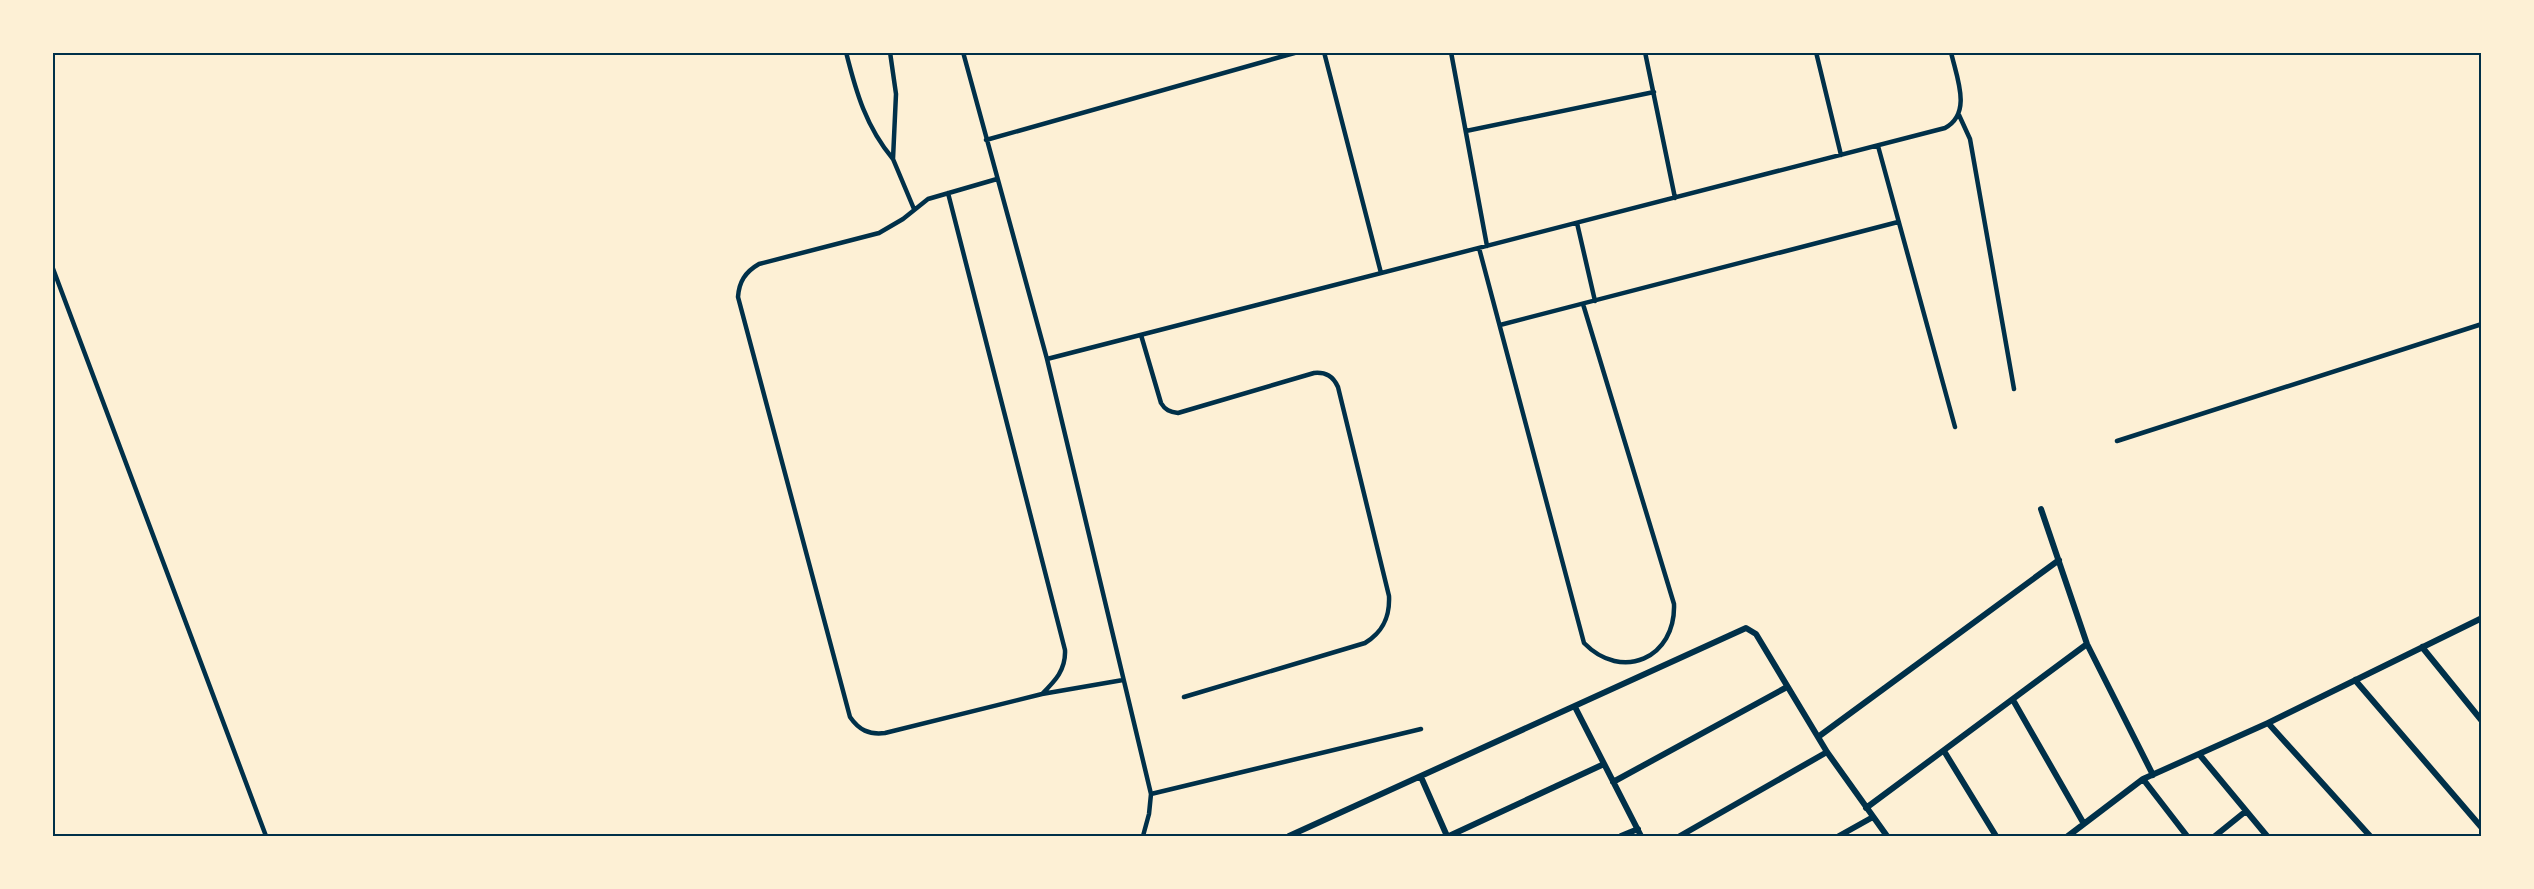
<svg xmlns="http://www.w3.org/2000/svg" width="2534" height="889" viewBox="0 0 2534 889" font-family="'Exo 2',sans-serif">
	<rect width="100%" height="100%" fill="#fdf0d5"/>
	<g fill="none" stroke-linecap="round" stroke-linejoin="round">
		<path stroke="#003049" stroke-width="4.5" d="M 846,52 C 856,92 866,127 893,159 L 896,94 L 890,52
			M 963,52 L 1047,359 L 1151,794 L 1149,814 L 1143,836
			M 1324,52 L 1381,273
			M 1451,52 L 1487,246
			M 1645,52 L 1675,198
			M 1816,52 L 1841,155
			M 1959,115 L 1970,139 L 2014,389
			M 1466,131 L 1654,92
			M 986,140 L 1298,52
			M 1878,146 L 1955,427
			M 893,159 L 914,209
			M 997,179 L 928,199 L 903,219 L 879,233 L 759,264 C 745,272 739,282 738,297 L 850,717 C 859,730 869,735 885,733 L 1042,694 L 1123,680
			M 948,193 L 1065,650 C 1066,670 1055,681 1042,694
			M 1577,223 L 1595,301
			M 1479,248 L 1584,643 C 1622,682 1676,658 1674,604 L 1583,304
			M 52,266 L 266,836
			M 1500,325 L 1898,222
			M 1141,335 L 1161,403 C 1165,410 1170,412 1178,413 L 1314,373 C 1326,372 1333,376 1338,387 L 1389,596 C 1390,617 1383,632 1365,643 L 1184,697
			M 1047,359 L 1945,128 C 1973,113 1956,76 1951,52
			M 2117,441 L 2482,324
			M 1151,794 L 1421,729"/>
		<path stroke="#003049" stroke-width="6" d="M 2041,509 L 2087,644 L 2153,775
			M 2422,647 L 2482,721
			M 2355,680 L 2482,828
			M 2013,700 L 2084,824
			M 1575,707 L 1641,836
			M 2268,723 L 2370,836
			M 1818,737 L 2059,560
			M 1944,751 L 1996,836
			M 2199,754 L 2267,836
			M 1421,777 L 1447,836
			M 2143,779 L 2187,836
			M 1613,782 L 1787,687
			M 1866,808 L 2087,644
			M 1289,836 L 1746,628 L 1756,634 L 1827,752 L 1887,836
			M 1449,836 L 1604,764
			M 1621,836 L 1638,829
			M 1680,836 L 1827,752
			M 1839,836 L 1873,817
			M 2068,836 L 2143,779 L 2268,723 L 2482,618
			M 2215,836 L 2246,811"/>
	</g>
	<rect width="2534" height="889" fill="none" stroke="#fdf0d5" stroke-width="108"/>
	<rect x="54" y="54" width="2426" height="781" fill="none" stroke="#003049" stroke-width="2"/>
</svg>
